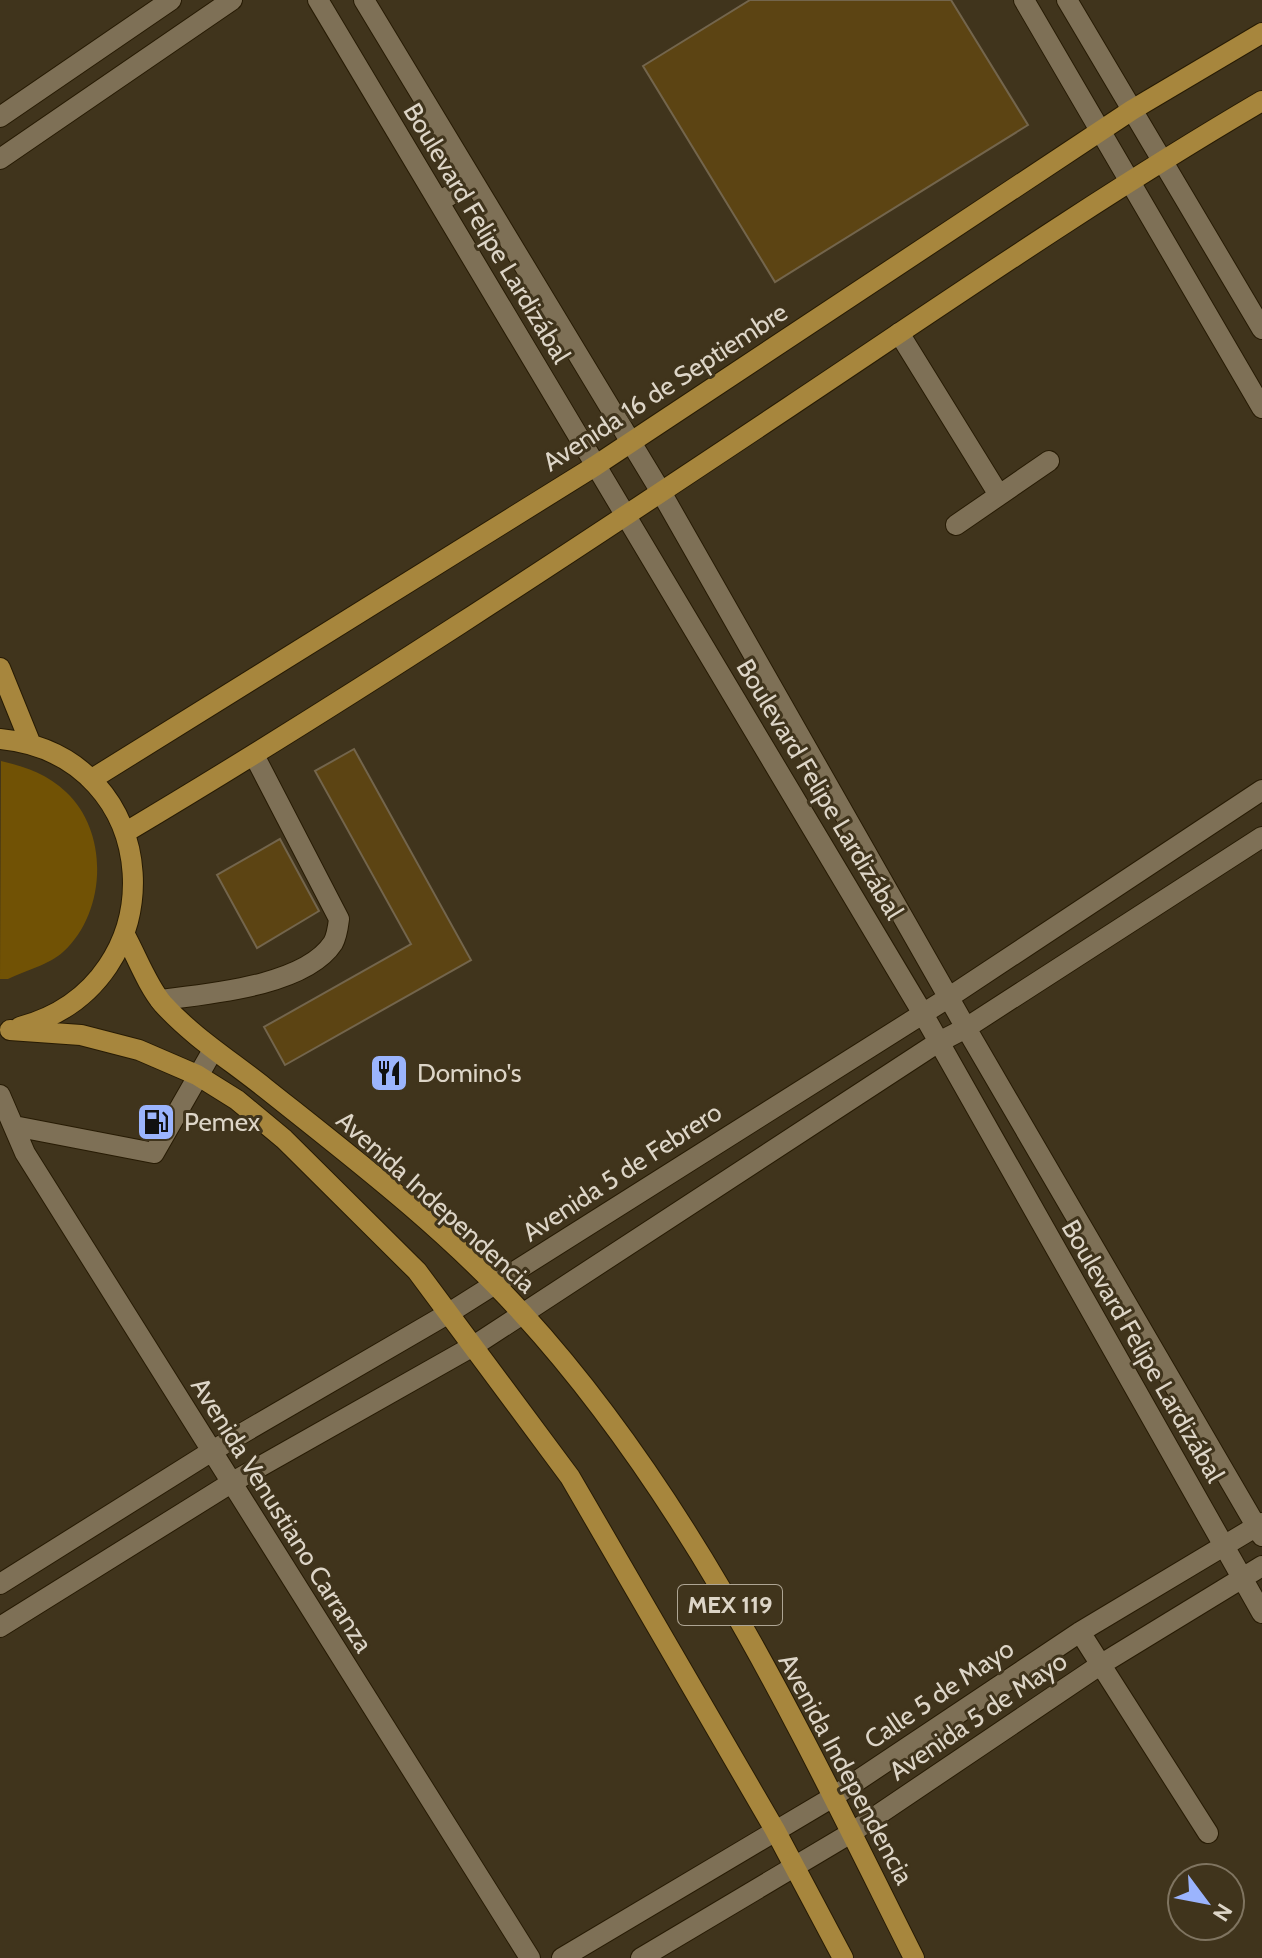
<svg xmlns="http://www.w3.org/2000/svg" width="1262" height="1958" viewBox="0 0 1262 1958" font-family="Cabin,sans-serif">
	<rect width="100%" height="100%" fill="#40341c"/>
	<path fill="#715205" d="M 1,761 C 26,767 47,774 66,792 C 110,833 106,913 63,952 C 50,964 25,971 8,979 L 0,979 Z"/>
	<path fill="#5c4413" stroke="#73654c" stroke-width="2" d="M 750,0 L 951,0 L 1028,125 L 775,282 L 643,66 Z
		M 354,749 L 471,960 L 285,1065 L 264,1027 L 411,944 L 315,771 Z
		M 280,839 L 319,911 L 257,948 L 217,875 Z"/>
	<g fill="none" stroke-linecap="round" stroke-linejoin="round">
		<g stroke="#271b04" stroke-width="22">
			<path id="minor" d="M 318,0 L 922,1012 L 1262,1613
				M 364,0 L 661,492 L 966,1028 L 1262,1536
				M 1024,0 L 1262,408
				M 1067,0 L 1262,329
				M 0,117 L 171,0
				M 0,159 L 232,0
				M 439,202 L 473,181
				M 899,333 L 999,495
				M 956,525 L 1049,461
				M 160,1000 C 208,994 305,986 333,943 C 337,936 338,927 339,919 L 254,755
				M 0,1095 L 25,1153 L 530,1958
				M 14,1126 L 154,1153 L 213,1050
				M 0,1584 L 212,1451 L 449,1313 L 951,996 L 1262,790
				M 0,1627 L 231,1483 L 475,1345 L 937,1043 L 966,1028 L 1262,837
				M 1080,1632 L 1208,1833
				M 562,1958 L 833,1797 L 1080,1632 L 1262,1523
				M 641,1958 L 851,1833 L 1100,1665 L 1262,1566"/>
		</g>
		<g stroke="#271b04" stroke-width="22">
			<path id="major" d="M 0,668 L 30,742
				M 0,739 C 167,755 180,984 20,1027
				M 92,779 L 595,466 L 1132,110 L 1262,33
				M 126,832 C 351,698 570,553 789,407 C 945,303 1100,196 1262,101
				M 125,935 C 137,957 147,985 163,1004 C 193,1037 230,1060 265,1088 C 353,1158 446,1229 522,1313 C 693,1500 801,1733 914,1958
				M 10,1030 L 81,1035 L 139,1050 L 197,1075 L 237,1100 L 284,1139 L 417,1271 L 570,1477 L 775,1830 L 843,1958"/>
		</g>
		<use href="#minor" stroke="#7e7056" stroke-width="20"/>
		<use href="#major" stroke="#a7863d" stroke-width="20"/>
	</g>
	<defs>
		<g id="restaurant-square" transform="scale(2)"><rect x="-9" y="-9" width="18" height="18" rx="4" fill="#9bb4fd" stroke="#40341c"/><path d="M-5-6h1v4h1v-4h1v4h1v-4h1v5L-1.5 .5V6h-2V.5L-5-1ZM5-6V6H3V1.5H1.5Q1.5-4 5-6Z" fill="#111"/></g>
		<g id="fuel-square" transform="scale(2)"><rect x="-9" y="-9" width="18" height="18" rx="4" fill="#9bb4fd" stroke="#40341c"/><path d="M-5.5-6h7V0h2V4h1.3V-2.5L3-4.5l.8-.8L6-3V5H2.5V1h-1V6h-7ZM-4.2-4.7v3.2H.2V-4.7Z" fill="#111"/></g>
	</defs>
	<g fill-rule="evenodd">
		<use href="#restaurant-square" x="389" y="1073"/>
		<use href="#fuel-square" x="156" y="1122"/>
	</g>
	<g text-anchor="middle" stroke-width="6" stroke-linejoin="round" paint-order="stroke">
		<rect fill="#40341c" stroke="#aea594" stroke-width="2" x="678" y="1585" width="104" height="40" rx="6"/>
		<g font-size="24" font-weight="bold" fill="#ddd5c7">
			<text x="730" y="1613">MEX 119</text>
		</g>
		<g font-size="26" fill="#ddd5c7" stroke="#40341c">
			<text transform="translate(487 233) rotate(59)" y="9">Boulevard Felipe Lardizábal</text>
			<text transform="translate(665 387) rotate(-33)" y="9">Avenida 16 de Septiembre</text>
			<text transform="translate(820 789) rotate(59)" y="9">Boulevard Felipe Lardizábal</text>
			<text transform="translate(622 1172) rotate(-33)" y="9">Avenida 5 de Febrero</text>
			<text transform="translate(436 1202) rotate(42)" y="9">Avenida Independencia</text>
			<text transform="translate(1143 1351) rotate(60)" y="9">Boulevard Felipe Lardizábal</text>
			<text transform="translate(282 1515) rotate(58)" y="9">Avenida Venustiano Carranza</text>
			<text transform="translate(939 1694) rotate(-34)" y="9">Calle 5 de Mayo</text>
			<text transform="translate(978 1716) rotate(-34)" y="9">Avenida 5 de Mayo</text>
			<text transform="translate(846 1769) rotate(62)" y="9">Avenida Independencia</text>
		</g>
		<g font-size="26" fill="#ddd5c7" stroke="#40341c" text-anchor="start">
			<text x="417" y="1082">Domino's</text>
			<text x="184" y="1131">Pemex</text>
		</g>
	</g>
	<g transform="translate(1206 1902) rotate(122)"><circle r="38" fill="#40341c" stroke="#7f7460" stroke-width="2"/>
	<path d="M0-6L14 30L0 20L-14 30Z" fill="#9bb4fd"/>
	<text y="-12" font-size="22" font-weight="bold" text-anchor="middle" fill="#ddd5c7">N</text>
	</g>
</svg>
